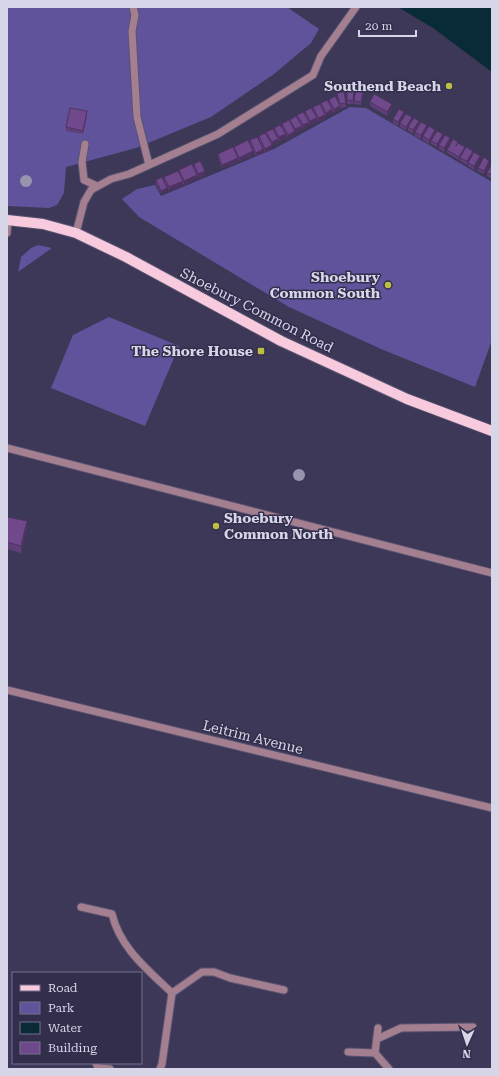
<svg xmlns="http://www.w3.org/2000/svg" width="499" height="1076" viewBox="0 0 499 1076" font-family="'Roboto Serif',serif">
	<rect width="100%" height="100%" fill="#3d3857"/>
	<path fill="#60539b" d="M 7,7 L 287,7 L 319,29 L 311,43 L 274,74 L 211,117 L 136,148 L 66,167 L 64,193 L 57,205 L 49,208 L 7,206 Z
		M 350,107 L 366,108 L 492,182 L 492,340 L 475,387 L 381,349 L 289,307 L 139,217 L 122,199 L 137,189 L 155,185 L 161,196 L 274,149 Z
		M 38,245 L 52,248 L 18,272 L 21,257 L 31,248 Z
		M 109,317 L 179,346 L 145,426 L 51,388 L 73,335 Z"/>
	<path fill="#092a37" d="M 398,7 L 492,7 L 492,72 L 433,28 Z"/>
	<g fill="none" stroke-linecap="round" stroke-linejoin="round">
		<g stroke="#595471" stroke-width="9">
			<path id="minor" d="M 133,7 L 135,15 L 132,31 L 137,117 L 149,165
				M 85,144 L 82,162 L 84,180 L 97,186
				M 7,233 L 8,220
				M 76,233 L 84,202 L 91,190 L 111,179 L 129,174 L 218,134 L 313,75 L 321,56 L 356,7
				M 7,448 L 492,573
				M 7,690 L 492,808
				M 81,907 L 112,914 C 120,948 148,970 172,993
				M 172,993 L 202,972 L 214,972 L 230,978 L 284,990
				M 377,1039 L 401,1028 L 473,1027
				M 348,1052 L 375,1053 L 389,1069
				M 375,1053 L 378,1028
				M 96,1063 L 98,1068 L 110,1069
				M 160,1069 L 162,1064 L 172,993"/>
		</g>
		<g stroke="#595471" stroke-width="12">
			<path id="major" d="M 7,220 L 43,224 L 76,233 L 126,257 L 281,341 L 407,399 L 492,431"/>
		</g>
		<use href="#minor" stroke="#a47f90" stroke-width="7"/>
		<use href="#major" stroke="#f8cade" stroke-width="10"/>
	</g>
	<g fill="#9894ae">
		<circle cx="26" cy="181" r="6"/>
		<circle cx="299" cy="475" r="6"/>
	</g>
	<path fill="#603f78" d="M 347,88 L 354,89 L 353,104 L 347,104 Z
		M 337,93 L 346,103 L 346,107 L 340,108 L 340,109 L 334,113 L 332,110 L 332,113 L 326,116 L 325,115 L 325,118 L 318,122 L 317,119 L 317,121 L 310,125 L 309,122 L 309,125 L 303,129 L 302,127 L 302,130 L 295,133 L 295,135 L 288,139 L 286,134 L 286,138 L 279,141 L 278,140 L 278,142 L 272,146 L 271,144 L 272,149 L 265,152 L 259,140 L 259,136 L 266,135 L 266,132 L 274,131 L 274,128 L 282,127 L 282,124 L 290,122 L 290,120 L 297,118 L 297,115 L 305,115 L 305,111 L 313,110 L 313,107 L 321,106 L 321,103 L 329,102 L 329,100 L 339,104 L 337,97 Z
		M 363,94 L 361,105 L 354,104 L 354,101 Z
		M 370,102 L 392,108 L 387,116 L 370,106 Z
		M 87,115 L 83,134 L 66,131 L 66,127 Z
		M 404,116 L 398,126 L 393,123 L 393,119 Z
		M 412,120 L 406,130 L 400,127 L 400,123 Z
		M 419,124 L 413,134 L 408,131 L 408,127 Z
		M 427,125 L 421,139 L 415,136 L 415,132 Z
		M 435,133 L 429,144 L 423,140 L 423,136 Z
		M 443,138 L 437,147 L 431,144 L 431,141 Z
		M 250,140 L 263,153 L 256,156 L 250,144 Z
		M 450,141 L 444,152 L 439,149 L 439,145 Z
		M 458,144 L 465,149 L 480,159 L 474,170 L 468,166 L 468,163 L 467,165 L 460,161 L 460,158 L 459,160 L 447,153 L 447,150 Z
		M 234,147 L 253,155 L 239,161 L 238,159 L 238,162 L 222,168 L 218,158 L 218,154 L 234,149 Z
		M 492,163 L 492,179 L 487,176 L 487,173 Z
		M 194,164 L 205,175 L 198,178 L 194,167 Z
		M 489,164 L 484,174 L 478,171 L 478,168 Z
		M 179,170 L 197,179 L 184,185 L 183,182 L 183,185 L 169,191 L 164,180 L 164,177 L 179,173 Z
		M 156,180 L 167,191 L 161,194 L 156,184 Z
		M 7,517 L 27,528 L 21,553 L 7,549 Z"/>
	<path fill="#4e3362" d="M 392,104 L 392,108 L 387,116 L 387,112 Z
		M 340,106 L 340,109 L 334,113 L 334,109 Z
		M 332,109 L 332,113 L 326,116 L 326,113 Z
		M 87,111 L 87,115 L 83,134 L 83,131 Z
		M 404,112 L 404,116 L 398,126 L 398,122 Z
		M 325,115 L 325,118 L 318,122 L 318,118 Z
		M 412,117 L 412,120 L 406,130 L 406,127 Z
		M 317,118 L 317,121 L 310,125 L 310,121 Z
		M 419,121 L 419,124 L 413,134 L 413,130 Z
		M 309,122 L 309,125 L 303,129 L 303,125 Z
		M 427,125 L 427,129 L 421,139 L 421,135 Z
		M 302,126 L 302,130 L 295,133 L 295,129 Z
		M 435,130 L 435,133 L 429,144 L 429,140 Z
		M 295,131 L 295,135 L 288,139 L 288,135 Z
		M 286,134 L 286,138 L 279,141 L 279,137 Z
		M 443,134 L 443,138 L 437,147 L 437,144 Z
		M 450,138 L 450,141 L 444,152 L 444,148 Z
		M 278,139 L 278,142 L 272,146 L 272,142 Z
		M 272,145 L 272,149 L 265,152 L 265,149 Z
		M 465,147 L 465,150 L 459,160 L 459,157 Z
		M 263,149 L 263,153 L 256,156 L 256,153 Z
		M 253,151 L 253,155 L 239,161 L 239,158 Z
		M 473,151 L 473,155 L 467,165 L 467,161 Z
		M 480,156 L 480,159 L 474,170 L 474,166 Z
		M 238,158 L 238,162 L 222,168 L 222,165 Z
		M 489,161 L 489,164 L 484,174 L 484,171 Z
		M 205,171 L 205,175 L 198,178 L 198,174 Z
		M 197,175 L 197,179 L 184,185 L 184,181 Z
		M 183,181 L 183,185 L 169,191 L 169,187 Z
		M 167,188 L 167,191 L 161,194 L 161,191 Z
		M 27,521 L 27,528 L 21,553 L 21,546 Z"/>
	<path fill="#70498c" stroke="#4e3362" d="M 347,88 L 354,89 L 353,101 L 347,100 Z
		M 356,89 L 363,90 L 361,102 L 354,101 Z
		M 344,92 L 346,103 L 340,104 L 337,93 Z
		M 374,94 L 392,104 L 387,112 L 370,102 Z
		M 335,96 L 340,106 L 334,109 L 329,100 Z
		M 327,100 L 332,109 L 326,113 L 321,103 Z
		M 320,104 L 325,115 L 318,118 L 313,107 Z
		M 70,108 L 87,111 L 83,131 L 66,127 Z
		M 311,108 L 317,118 L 310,121 L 305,111 Z
		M 399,109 L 404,112 L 398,122 L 393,119 Z
		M 303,112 L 309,122 L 303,125 L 297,115 Z
		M 406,114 L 412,117 L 406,127 L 400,123 Z
		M 296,116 L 302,126 L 295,129 L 290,120 Z
		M 414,118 L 419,121 L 413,130 L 408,127 Z
		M 289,120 L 295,131 L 288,135 L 282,124 Z
		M 421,122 L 427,125 L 421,135 L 415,132 Z
		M 280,125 L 286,134 L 279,137 L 274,128 Z
		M 429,126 L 435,130 L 429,140 L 423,136 Z
		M 273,129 L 278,139 L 272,142 L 266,132 Z
		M 437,131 L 443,134 L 437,144 L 431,141 Z
		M 265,133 L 272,145 L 265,149 L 259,136 Z
		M 445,135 L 450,138 L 444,148 L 439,145 Z
		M 257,137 L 263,149 L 256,153 L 250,140 Z
		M 453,139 L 458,142 L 456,146 L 458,143 L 465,147 L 459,157 L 447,150 Z
		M 248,140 L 253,151 L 239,158 L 234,147 Z
		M 233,147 L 238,158 L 222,165 L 218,154 Z
		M 466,147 L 473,151 L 467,161 L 460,158 Z
		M 474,152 L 480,156 L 474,166 L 468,163 Z
		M 484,157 L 489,161 L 484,171 L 478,168 Z
		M 200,161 L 205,171 L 198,174 L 194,164 Z
		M 492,163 L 492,175 L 487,173 Z
		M 192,164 L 197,175 L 184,181 L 179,170 Z
		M 178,171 L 183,181 L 169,187 L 164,177 Z
		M 162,177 L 167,188 L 161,191 L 156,180 Z
		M 7,517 L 27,521 L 21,546 L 7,542 Z"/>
	<g fill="#bebf42" stroke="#322e4c" stroke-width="1.5">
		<circle cx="449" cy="86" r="4"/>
		<circle cx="388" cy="285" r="4"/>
		<rect x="257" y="347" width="8" height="8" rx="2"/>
		<circle cx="216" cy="526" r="4"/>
	</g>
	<g text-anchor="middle" stroke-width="3" stroke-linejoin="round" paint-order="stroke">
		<g font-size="14" font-weight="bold" fill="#d7d6e9" stroke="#322e4c" text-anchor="end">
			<text x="441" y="91">Southend Beach</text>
			<text x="380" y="282">Shoebury<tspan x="380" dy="16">Common South</tspan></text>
			<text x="253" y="356">The Shore House</text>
			<text x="224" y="523" text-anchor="start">Shoebury<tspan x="224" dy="16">Common North</tspan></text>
		</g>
		<g font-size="14" fill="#d7d6e9" stroke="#322e4c">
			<text transform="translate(257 310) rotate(27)" y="5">Shoebury Common Road</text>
			<text transform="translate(253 737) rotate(14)" y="5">Leitrim Avenue</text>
		</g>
	</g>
	<rect width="499" height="1076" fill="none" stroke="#d7d6e9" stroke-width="16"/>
	<rect x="12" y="972" width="130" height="92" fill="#322e4c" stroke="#74718b"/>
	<rect x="20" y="985" width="20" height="6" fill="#f8cade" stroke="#74718b"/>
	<text x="48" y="992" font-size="12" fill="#d7d6e9">Road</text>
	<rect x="20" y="1002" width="20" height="12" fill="#60539b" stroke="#74718b"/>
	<text x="48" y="1012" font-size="12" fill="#d7d6e9">Park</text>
	<rect x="20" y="1022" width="20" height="12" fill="#092a37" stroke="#74718b"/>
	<text x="48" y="1032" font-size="12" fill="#d7d6e9">Water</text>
	<rect x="20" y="1042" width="20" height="12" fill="#70498c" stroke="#74718b"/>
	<text x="48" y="1052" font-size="12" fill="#d7d6e9">Building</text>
	<g transform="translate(467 1044) rotate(183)" stroke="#322e4c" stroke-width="3" paint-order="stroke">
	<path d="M0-3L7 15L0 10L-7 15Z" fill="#d7d6e9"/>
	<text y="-6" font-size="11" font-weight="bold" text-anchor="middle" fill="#d7d6e9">N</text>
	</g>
	<path d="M359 30v6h57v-6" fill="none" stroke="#d7d6e9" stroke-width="2"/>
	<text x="365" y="30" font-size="12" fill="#d7d6e9" stroke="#322e4c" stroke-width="3" paint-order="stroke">20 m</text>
</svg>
